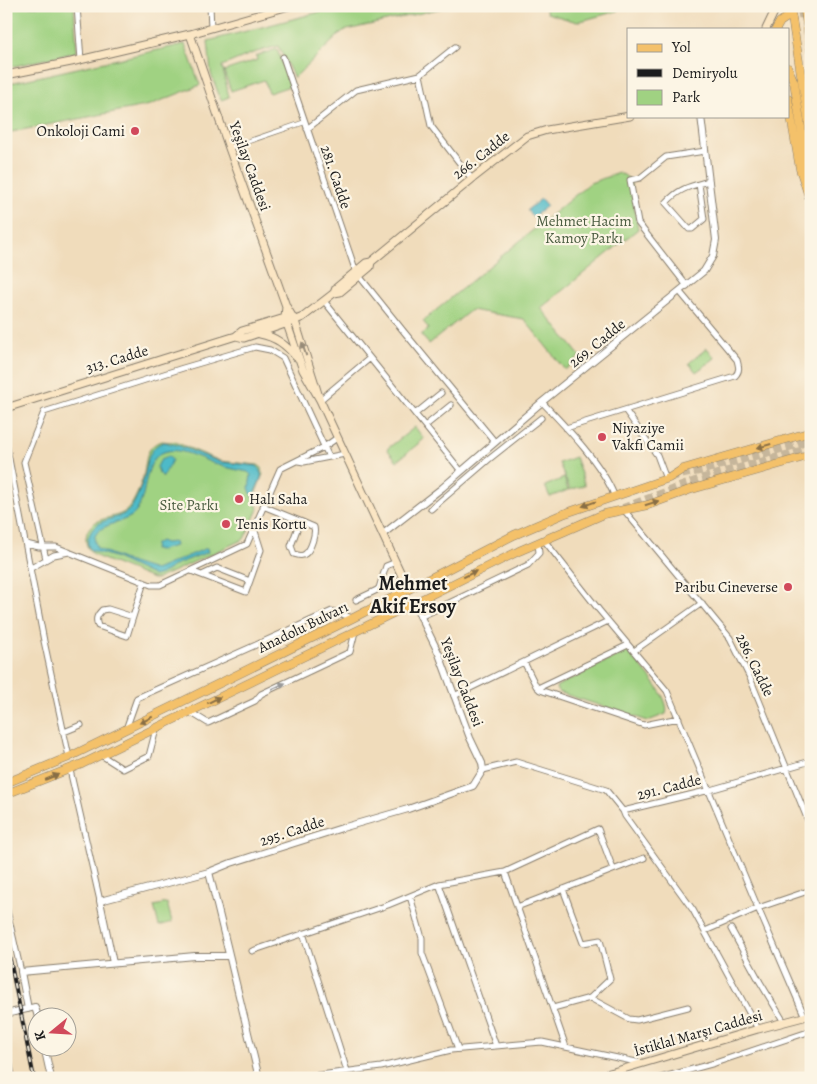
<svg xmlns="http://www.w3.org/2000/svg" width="817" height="1084" viewBox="0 0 817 1084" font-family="Alegreya,serif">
	<rect width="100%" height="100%" fill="#fcf5e5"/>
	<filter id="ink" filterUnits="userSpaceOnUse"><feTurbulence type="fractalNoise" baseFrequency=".02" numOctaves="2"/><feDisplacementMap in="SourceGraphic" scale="10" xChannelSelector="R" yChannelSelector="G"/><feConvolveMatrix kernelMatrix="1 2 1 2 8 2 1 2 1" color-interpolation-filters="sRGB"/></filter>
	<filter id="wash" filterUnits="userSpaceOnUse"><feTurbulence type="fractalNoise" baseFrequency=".0096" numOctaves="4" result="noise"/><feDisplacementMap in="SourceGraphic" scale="20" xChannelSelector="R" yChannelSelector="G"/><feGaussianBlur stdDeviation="1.12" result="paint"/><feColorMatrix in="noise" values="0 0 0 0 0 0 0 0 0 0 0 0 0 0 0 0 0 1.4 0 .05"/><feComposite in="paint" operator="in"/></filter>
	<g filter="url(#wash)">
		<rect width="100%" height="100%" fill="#f0dcbb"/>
		<path fill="#a0d282" stroke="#5e774f" d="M 6,6 L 74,6 L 77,52 L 6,68 Z
			M 343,6 L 451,6 L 343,31 L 294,78 L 278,46 L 253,53 L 222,66 L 229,97 L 221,100 L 211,74 L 208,41 Z
			M 545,6 L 581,6 L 582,8 L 590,6 L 621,6 L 617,11 L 577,22 L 547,13 Z
			M 185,44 L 200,85 L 150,105 L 6,133 L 6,84 Z
			M 277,49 L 290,86 L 269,93 L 264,80 L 231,91 L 224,71 L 257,60 L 256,56 Z
			M 618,173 L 624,175 L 630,180 L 638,229 L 541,308 L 580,356 L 565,370 L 524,319 L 471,310 L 429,344 L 421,335 L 429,329 L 423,321 L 590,183 Z
			M 707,348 L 715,358 L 696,372 L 689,363 Z
			M 415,427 L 424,439 L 397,461 L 387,449 Z
			M 161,441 L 175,442 L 220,461 L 258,465 L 262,468 L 263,474 L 254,497 L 258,509 L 244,539 L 157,579 L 153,579 L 98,557 C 91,553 85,547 86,538 C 88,514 117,521 128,509 C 135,501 140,487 143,477 C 147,462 144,447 161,441 Z
			M 575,457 L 585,485 L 570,490 L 559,463 Z
			M 564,478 L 568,490 L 550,497 L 545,486 Z
			M 625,652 L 629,653 C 639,665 672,698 666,714 L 648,721 L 558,692 L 556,688 L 557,686 Z
			M 167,903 L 172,922 L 159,926 L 154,906 Z"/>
		<path fill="#4dbac8" stroke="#346b72" d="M 541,199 L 547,206 L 533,217 L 527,210 Z
			M 164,442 L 177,445 L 220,462 L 257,466 C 268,474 255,487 253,498 L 249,488 L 251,475 L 248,472 C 238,470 228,468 218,465 C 203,460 180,446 164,452 C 143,459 148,495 136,512 C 127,525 84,523 97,548 L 101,550 L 132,563 L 155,570 L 207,548 L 208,552 L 177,564 L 161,574 L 154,576 L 114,557 L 91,550 C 87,546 87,541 89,536 C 97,515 119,522 130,509 C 136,501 140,490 143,481 C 148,466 146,447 164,442 Z
			M 169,456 L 172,460 L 163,477 L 158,472 L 157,467 L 161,459 Z
			M 160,541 L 165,543 L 174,542 L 175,546 L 161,550 L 154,550 L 155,544 Z"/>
	</g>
	<g filter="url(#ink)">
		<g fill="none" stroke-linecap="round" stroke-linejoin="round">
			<path stroke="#c6b69b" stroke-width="8" stroke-dasharray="8 4" stroke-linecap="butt" d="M 786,17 L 800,14 L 811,17
				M 670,477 L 699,471 L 811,441
				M 623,508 L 703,478 L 811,448"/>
			<g stroke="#867c6c" stroke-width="5.5">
				<path id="pedestrian" d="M 229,148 L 305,122"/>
			</g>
			<g stroke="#867c6c" stroke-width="7">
				<path id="minor" d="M 77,6 L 81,60
					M 210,6 L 211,28
					M 283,57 L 356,272 L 405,333 L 495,442
					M 420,75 L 455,47
					M 307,129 L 356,90 L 420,75 L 431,126 L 472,179
					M 699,184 L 704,219 L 692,229 L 689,229 L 666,203 C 679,188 691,186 709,181
					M 687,286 L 638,223 L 630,180 L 640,178 L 666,157 L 705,151
					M 324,301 L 461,471
					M 320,400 L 370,358
					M 542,402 C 566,427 602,464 614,495
					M 625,410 L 657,455 L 666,479
					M 415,414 L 441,393
					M 425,426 L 451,405
					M 566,428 L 735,376 C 740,371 739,367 737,360 L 680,292
					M 6,443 L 44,641 L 69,757
					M 298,461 L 304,462 L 345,454
					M 263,506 L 300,521 L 291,546 L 294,554 C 298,555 302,557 305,554 C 311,550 316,533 314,527 L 300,521
					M 431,509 L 488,460 L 541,418
					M 624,510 L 730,638 L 750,678 L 811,828
					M 544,540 L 599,610 L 667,691 L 758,908 L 805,1017
					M 26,544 L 39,547 L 56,547 L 151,585 L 160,585 L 247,544 L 280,469 L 324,447 L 337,438
					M 46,559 L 24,462 L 44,412 L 183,368 L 255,347 L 270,350 L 283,358 L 329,457
					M 31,568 L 54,555 L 69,552
					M 191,571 L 246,592 L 261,550 L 254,528
					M 202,575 L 217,568 L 250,581
					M 356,600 L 377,590 L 379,588 L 386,566 L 396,562
					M 133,617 L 127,636 L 98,626 C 95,619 97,615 102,610 L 108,609 L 133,617 L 144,582
					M 420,617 L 528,565 L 539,553 L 538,543
					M 634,651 L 702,603
					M 524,662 L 536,686 L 540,690 L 644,725 L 679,718
					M 538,688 L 628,645
					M 454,696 L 608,621
					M 190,712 L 208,723 L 255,701 L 261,694 L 350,652 L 355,632
					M 126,729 L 137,698 L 332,611 L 353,618
					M 64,732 L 81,725
					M 101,755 L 123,769 L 149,756 L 156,729
					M 70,770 L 100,901
					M 483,770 L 516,762 L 606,790 L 623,811 L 710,790 L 811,761
					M 623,811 L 625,816 L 693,910 L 758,1029
					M 505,872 L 566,1047
					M 439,884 L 496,1046
					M 563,889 L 583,943 L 600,940 L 610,979 L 590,998
					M 410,896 L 422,938 L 422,953 L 458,1049
					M 6,906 L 21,972
					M 517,907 L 644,858
					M 731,929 L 760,982 L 784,1022
					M 705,931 L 758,908 L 811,890
					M 303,933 L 347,1071
					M 252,951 L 388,905 L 439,884 L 505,872 L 598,829 L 613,869
					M 553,1008 L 590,998 L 629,1019 L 637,1020 L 688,1007
					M 297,1078 L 381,1067 L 451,1050 L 542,1042 L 641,1063
					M 660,1078 L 715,1063 L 811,1031"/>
			</g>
			<g stroke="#867c6c" stroke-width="8">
				<path id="tertiary" d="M 383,534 L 442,488 L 542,402 L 704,271 L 713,256 L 716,240 L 701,116
					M 209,872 L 259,1078
					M 113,963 L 100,901 L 209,872 L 231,863 L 342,828 L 408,809 L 473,786 L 483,770 L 482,763 L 470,738 L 439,654 L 414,603
					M 28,1009 L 21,972 L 195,956 L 229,956
					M 6,1014 L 35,1007 L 38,1017
					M 44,1046 L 51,1078
					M 6,1048 L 12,1078"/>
			</g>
			<g stroke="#867c6c" stroke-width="9">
				<path id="secondary" d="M 766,29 L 777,6
					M 190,34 L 229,148 L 286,306 L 295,321 L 320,400
					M 6,75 L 71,62 L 190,34 L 289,6
					M 334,293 L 340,292 L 370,267 L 371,262
					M 286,306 L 285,318 L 303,370 L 320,400 L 402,576 L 407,580 L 421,584
					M 260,334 C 276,337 286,345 296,357
					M 236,336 L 244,338 L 291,322 L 303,317 L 334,293 L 336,288 L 366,263 L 371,262 L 472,179 L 527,136 L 547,130 L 630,116
					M 6,408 L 236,336 L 242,331 L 288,317
					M 394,598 L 402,582 L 402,576
					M 593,1078 L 758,1029 L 811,1015"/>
			</g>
			<g stroke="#867c6c" stroke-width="9">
				<path id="primary" d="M 790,6 L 811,136
					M 804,6 L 811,51
					M 776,29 L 780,22 L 786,18
					M 788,68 L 794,82 L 811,191
					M 788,99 L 800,169 L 811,203
					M 6,783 L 69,757 L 353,618 L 514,535 L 563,514 L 669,478 L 683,469 L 811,432
					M 6,794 L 82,764 L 414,603 L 519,551 L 604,514 L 648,505 L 689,490 L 811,455"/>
			</g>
			<use href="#pedestrian" stroke="#fff" stroke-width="4"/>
			<use href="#minor" stroke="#fff" stroke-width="5"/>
			<use href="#tertiary" stroke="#fff" stroke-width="6"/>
			<use href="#secondary" stroke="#fbe6c4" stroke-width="7"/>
			<use href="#primary" stroke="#f4c16b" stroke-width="8"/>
			<g stroke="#1c1c1c" stroke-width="4">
				<path id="rail" d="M 6,940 L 34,1078"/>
			</g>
			<use href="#rail" stroke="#fcf5e5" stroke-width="2" stroke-dasharray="5.5" stroke-linecap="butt"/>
		</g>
		<defs><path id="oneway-solid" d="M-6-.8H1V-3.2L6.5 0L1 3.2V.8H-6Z" transform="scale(1.25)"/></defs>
		<use fill="#978b78" href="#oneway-solid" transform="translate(304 349) rotate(-108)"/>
		<g fill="#886e44">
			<use href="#oneway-solid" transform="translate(764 446) rotate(164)"/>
			<use href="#oneway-solid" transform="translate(652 503) rotate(-18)"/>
			<use href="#oneway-solid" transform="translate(589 504) rotate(160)"/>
			<use href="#oneway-solid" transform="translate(470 574) rotate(-26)"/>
			<use href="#oneway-solid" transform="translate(214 700) rotate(-26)"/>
			<use href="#oneway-solid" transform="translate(146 720) rotate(154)"/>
			<use href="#oneway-solid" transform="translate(52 777) rotate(-22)"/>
		</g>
		<use fill="#999" href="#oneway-solid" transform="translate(279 686) rotate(-25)"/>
	</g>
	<g fill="#d1495b" stroke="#fcf5e5" stroke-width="2">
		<circle cx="135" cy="131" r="5"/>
		<circle cx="602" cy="437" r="5"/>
		<circle cx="239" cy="499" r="5"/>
		<circle cx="226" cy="524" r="5"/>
		<circle cx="788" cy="587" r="5"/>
	</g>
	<g text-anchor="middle" stroke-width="4.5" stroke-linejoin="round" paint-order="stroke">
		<g font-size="15" fill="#1c1c1c" stroke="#fcf5e5" text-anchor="start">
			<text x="125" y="136" text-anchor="end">Onkoloji Cami</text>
			<text x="612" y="433">Niyaziye<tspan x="612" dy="17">Vakfı Camii</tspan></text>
			<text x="249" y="504">Halı Saha</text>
			<text x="236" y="529">Tenis Kortu</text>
			<text x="778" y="592" text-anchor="end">Paribu Cineverse</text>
		</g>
		<g font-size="15" fill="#1c1c1c" stroke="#fcf5e5">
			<text transform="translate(481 155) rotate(-38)" y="5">266. Cadde</text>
			<text transform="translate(250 166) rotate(70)" y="5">Yeşilay Caddesi</text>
			<text transform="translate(336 177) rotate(71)" y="5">281. Cadde</text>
			<text transform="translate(597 343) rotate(-39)" y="5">269. Cadde</text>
			<text transform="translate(117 359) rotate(-17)" y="5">313. Cadde</text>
			<text transform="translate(303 627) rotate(-26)" y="5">Anadolu Bulvarı</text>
			<text transform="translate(755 665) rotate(64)" y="5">286. Cadde</text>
			<text transform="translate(462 682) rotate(69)" y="5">Yeşilay Caddesi</text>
			<text transform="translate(669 787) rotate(-14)" y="5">291. Cadde</text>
			<text transform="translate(292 831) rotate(-18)" y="5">295. Cadde</text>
			<text transform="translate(698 1033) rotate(-16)" y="5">İstiklal Marşı Caddesi</text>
		</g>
		<g font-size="15" fill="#4a5c40" stroke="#fcf5e5">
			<text x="584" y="226">Mehmet Hacim<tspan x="584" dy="17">Kamoy Parkı</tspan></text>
			<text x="189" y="510">Site Parkı</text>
		</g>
		<g font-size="20" font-weight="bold" fill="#1c1c1c" stroke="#fcf5e5">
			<text x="413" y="590">Mehmet<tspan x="413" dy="23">Akif Ersoy</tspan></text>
		</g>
	</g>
	<rect width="817" height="1084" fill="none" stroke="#fcf5e5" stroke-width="25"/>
	<rect x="627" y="28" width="162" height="90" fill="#fcf5e5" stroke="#a29e95"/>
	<rect x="637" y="44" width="25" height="8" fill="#f4c16b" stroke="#a29e95"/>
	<text x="672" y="52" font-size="15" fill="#1c1c1c">Yol</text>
	<rect x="637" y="69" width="25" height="8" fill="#1c1c1c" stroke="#a29e95"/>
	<text x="672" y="78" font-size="15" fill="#1c1c1c">Demiryolu</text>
	<rect x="637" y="90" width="25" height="15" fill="#a0d282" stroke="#a29e95"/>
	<text x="672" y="102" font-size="15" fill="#1c1c1c">Park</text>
	<g transform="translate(52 1032) rotate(252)"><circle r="24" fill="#fcf5e5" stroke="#a29e95"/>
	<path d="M0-4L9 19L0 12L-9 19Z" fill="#d1495b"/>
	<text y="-8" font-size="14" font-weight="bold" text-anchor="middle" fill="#1c1c1c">K</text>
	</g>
</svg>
